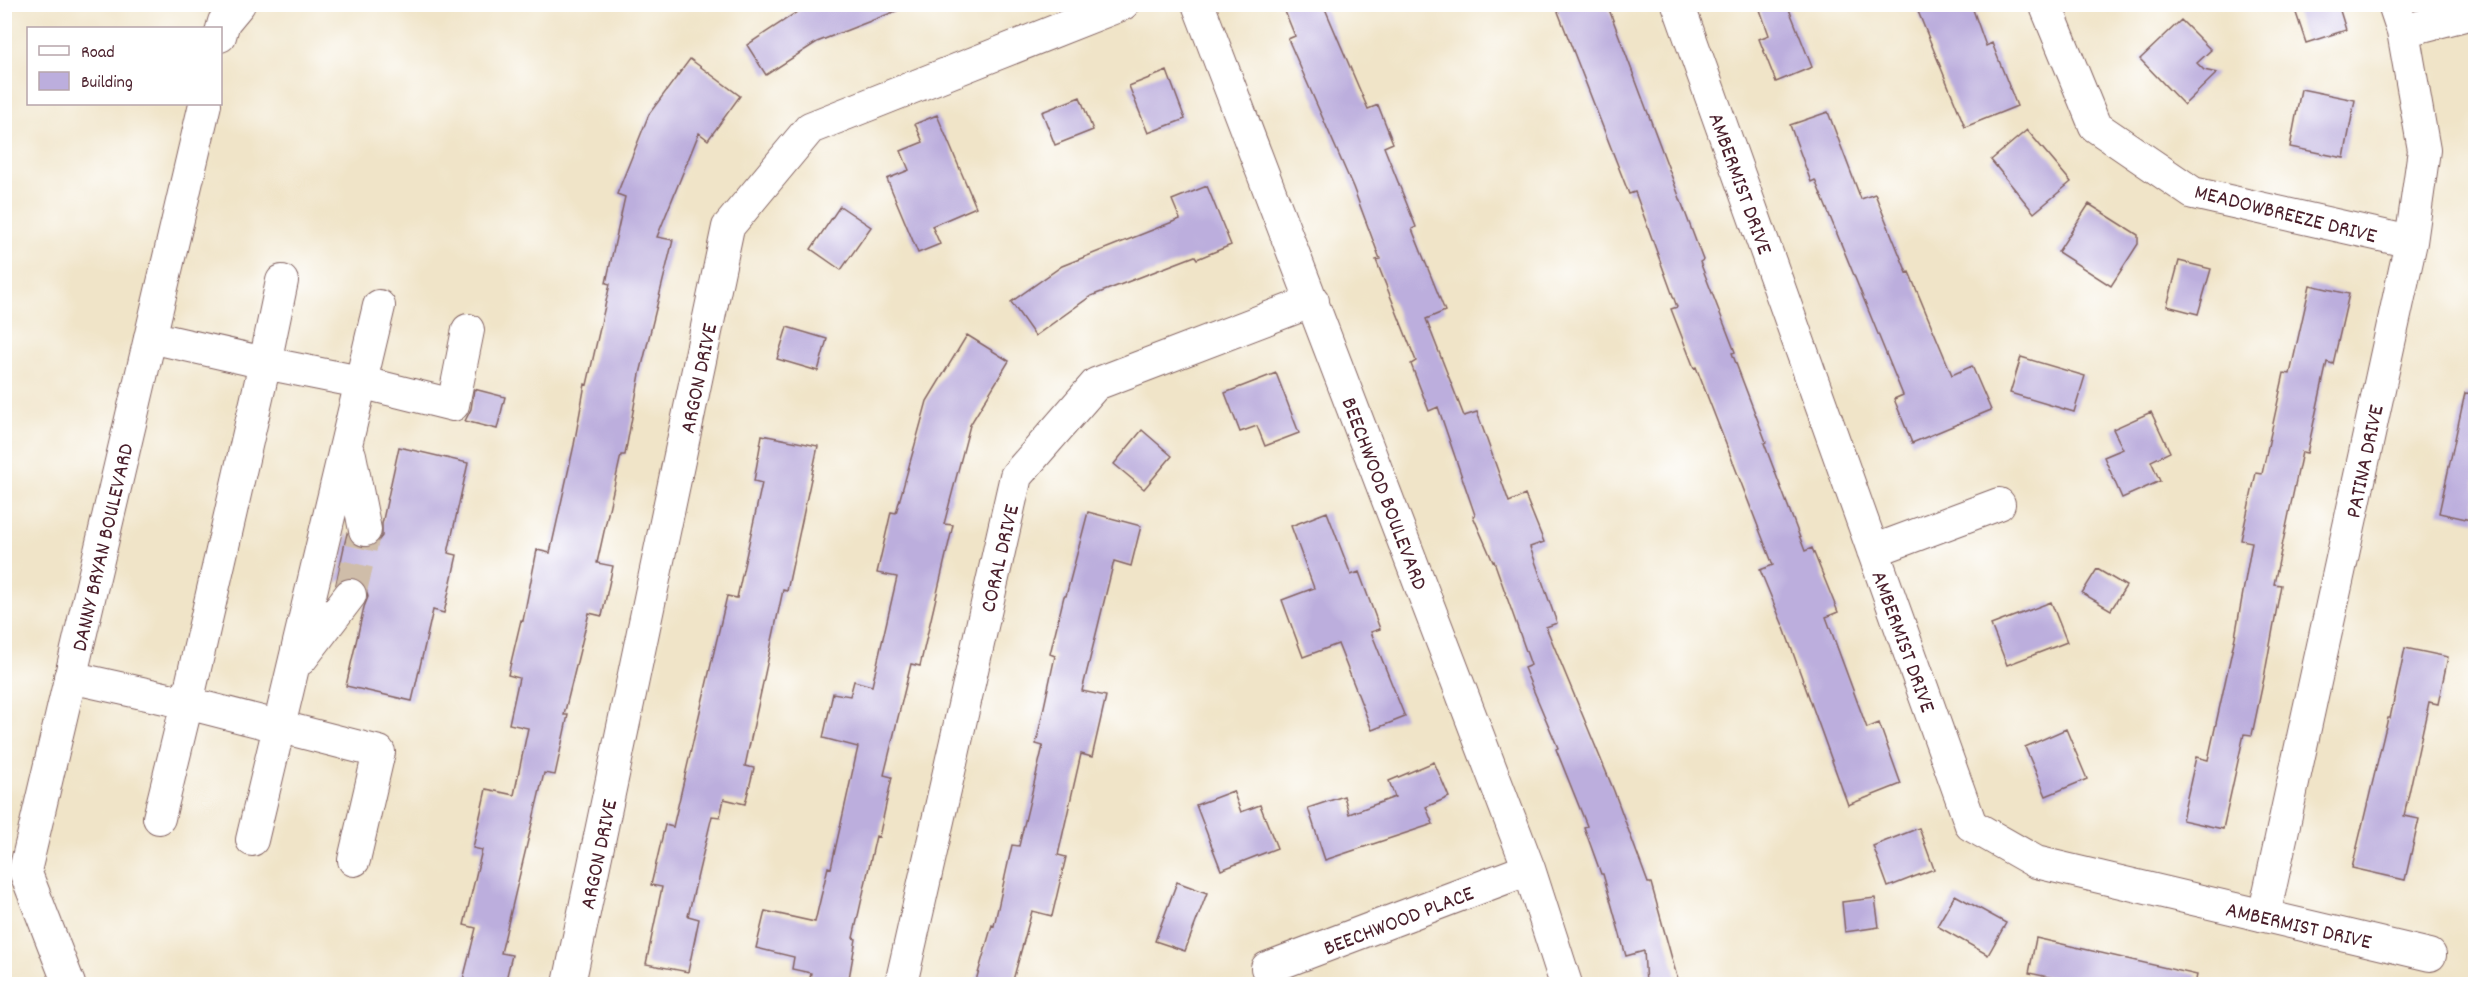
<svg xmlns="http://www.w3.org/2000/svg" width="2480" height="989" viewBox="0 0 2480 989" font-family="Dekko,sans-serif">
	<rect width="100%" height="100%" fill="#fff"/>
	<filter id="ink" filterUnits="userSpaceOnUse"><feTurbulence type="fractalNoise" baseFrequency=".0167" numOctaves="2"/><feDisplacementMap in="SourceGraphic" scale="12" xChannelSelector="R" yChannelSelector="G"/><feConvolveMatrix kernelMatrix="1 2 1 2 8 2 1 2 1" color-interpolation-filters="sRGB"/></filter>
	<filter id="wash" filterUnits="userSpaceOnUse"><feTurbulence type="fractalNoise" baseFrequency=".008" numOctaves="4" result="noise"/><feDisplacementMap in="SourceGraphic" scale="24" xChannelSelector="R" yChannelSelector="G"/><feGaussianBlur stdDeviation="1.35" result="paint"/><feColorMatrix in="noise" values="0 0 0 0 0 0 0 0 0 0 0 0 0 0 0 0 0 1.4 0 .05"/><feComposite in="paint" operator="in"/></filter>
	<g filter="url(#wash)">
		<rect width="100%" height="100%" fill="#f0e4c8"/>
		<g id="blocks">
			<path fill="#bcaedd" d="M 809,4 L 909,4 L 909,6 L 817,42 L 766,75 L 747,45 Z
				M 1282,4 L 1323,4 L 1368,109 L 1378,105 L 1393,143 L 1384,147 L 1416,227 L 1412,229 L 1445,311 L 1426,319 L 1464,416 L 1477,412 L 1509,502 L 1525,495 L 1544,542 L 1530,547 L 1557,623 L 1546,627 L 1614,791 L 1648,883 L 1651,883 L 1679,984 L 1646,984 L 1644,951 L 1626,956 L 1603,874 L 1601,874 L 1584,827 L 1587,826 L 1556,749 L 1558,748 L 1524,668 L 1531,665 L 1494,561 L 1493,562 L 1473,516 L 1475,515 L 1438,407 L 1429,411 L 1411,364 L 1416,361 L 1376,260 L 1380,259 L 1353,187 L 1288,39 L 1295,36 Z
				M 1555,4 L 1607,4 L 1703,260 L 1700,262 L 1735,352 L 1732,353 L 1766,442 L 1764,443 L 1805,551 L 1812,548 L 1838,612 L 1826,617 L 1867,728 L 1879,723 L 1901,784 L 1848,805 L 1784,628 L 1760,570 L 1773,565 L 1696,367 L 1694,368 L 1671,309 L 1677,307 L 1635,192 L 1629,194 Z
				M 1758,4 L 1787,4 L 1812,67 L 1776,82 L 1759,39 L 1769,35 Z
				M 1915,4 L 1971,4 L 1986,46 L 1992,43 L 2017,106 L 1965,127 Z
				M 2293,4 L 2338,4 L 2346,30 L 2306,43 Z
				M 2181,20 L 2211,50 L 2197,63 L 2204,70 L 2217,73 L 2184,105 L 2140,59 Z
				M 690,59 L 740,96 L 708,140 L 699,133 L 657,237 L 673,240 L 640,374 L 625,455 L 621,455 L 597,563 L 613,566 L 602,616 L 589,613 L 564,715 L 568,715 L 555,775 L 544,773 L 501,953 L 512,955 L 505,984 L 462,984 L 476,928 L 464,925 L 482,850 L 473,848 L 486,789 L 514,795 L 528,728 L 509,724 L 519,678 L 508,675 L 521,620 L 523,621 L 537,550 L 550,553 L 574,445 L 585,384 L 587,385 L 610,284 L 606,283 L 625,197 L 617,194 L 649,114 Z
				M 1167,71 L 1185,119 L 1148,133 L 1129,86 Z
				M 2301,89 L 2355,100 L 2344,158 L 2290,147 Z
				M 1080,97 L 1093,130 L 1055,145 L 1042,112 Z
				M 1828,112 L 1861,199 L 1875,194 L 1907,273 L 1909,272 L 1952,375 L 1972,366 L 1991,410 L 1912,443 L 1894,399 L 1903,395 L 1815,180 L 1811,182 L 1790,125 Z
				M 937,115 L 976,207 L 932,226 L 940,244 L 918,253 L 887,179 L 909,170 L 901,151 L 923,142 L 915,124 Z
				M 2027,130 L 2071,182 L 2034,213 L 1991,160 Z
				M 1207,186 L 1231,245 L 1197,259 L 1195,256 L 1091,296 L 1035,336 L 1011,302 L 1062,266 L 1180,219 L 1172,200 Z
				M 2089,204 L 2138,235 L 2138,244 L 2111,286 L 2058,252 Z
				M 840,206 L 871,227 L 841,270 L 811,249 Z
				M 2179,261 L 2211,269 L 2198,314 L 2167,306 Z
				M 2310,285 L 2349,294 L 2333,364 L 2327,362 L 2307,453 L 2302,452 L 2274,584 L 2281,585 L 2264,678 L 2252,735 L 2244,734 L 2223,829 L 2182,820 L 2196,757 L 2208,760 L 2235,637 L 2252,542 L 2241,540 L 2256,473 L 2262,474 L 2284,373 L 2290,374 Z
				M 787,327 L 827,339 L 818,371 L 777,359 Z
				M 967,335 L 1009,361 L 970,425 L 944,524 L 953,525 L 920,666 L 911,664 L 884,775 L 892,777 L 879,837 L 876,836 L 853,938 L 856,939 L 848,984 L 809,984 L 811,973 L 792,969 L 794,957 L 756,948 L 765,911 L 815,922 L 828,867 L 831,868 L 858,747 L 823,738 L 833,693 L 850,696 L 854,681 L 872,686 L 897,577 L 877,573 L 891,512 L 896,513 L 927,401 Z
				M 2021,357 L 2085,376 L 2074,412 L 2010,393 Z
				M 1276,373 L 1299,433 L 1265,446 L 1257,426 L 1240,432 L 1225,393 Z
				M 474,389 L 505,397 L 497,429 L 465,421 L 471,409 Z
				M 2465,393 L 2475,394 L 2475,521 L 2439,513 Z
				M 2151,412 L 2170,452 L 2151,461 L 2160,481 L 2122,498 L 2104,457 L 2123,449 L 2113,429 Z
				M 1142,430 L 1172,456 L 1144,489 L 1114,464 Z
				M 762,435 L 818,446 L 787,591 L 783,590 L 745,766 L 754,768 L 745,804 L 724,799 L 720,817 L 712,816 L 688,916 L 699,919 L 688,972 L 646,964 L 662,887 L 651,885 L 665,825 L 673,827 L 727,596 L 737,598 L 762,483 L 754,481 Z
				M 399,447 L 468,463 L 448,553 L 457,555 L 444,613 L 433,610 L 412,701 L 346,686 L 364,607 L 368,597 L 366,588 L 360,580 L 353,577 L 344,578 L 336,584 L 347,533 L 351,541 L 360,547 L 368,548 L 376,544 L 382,536 L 382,524 Z
				M 1088,512 L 1141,526 L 1131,566 L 1114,561 L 1082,691 L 1106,696 L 1092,757 L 1081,754 L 1058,855 L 1066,857 L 1052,916 L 1032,911 L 1012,984 L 975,984 L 992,925 L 994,926 L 1012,845 L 1019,846 L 1043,746 L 1036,744 L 1055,656 L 1050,654 L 1064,596 L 1066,596 Z
				M 1327,512 L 1351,575 L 1359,572 L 1380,629 L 1371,632 L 1405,717 L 1372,730 L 1338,644 L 1303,657 L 1282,600 L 1314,588 L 1291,526 Z
				M 2097,569 L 2126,586 L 2111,610 L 2082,593 Z
				M 2051,602 L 2067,642 L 2007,665 L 1991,625 Z
				M 2405,648 L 2448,657 L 2438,704 L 2429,702 L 2404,816 L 2419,819 L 2405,880 L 2352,868 L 2388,718 L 2390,718 Z
				M 2066,729 L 2087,779 L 2046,796 L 2025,747 Z
				M 1434,762 L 1449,797 L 1426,807 L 1433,824 L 1325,860 L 1308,808 L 1344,796 L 1349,814 L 1395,797 L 1389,781 Z
				M 1233,791 L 1241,812 L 1260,805 L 1277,848 L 1221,870 L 1196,805 Z
				M 1919,828 L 1934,869 L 1888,887 L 1873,846 Z
				M 1177,882 L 1207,893 L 1185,951 L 1155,941 Z
				M 1955,895 L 2006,923 L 1988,955 L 1937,926 Z
				M 1875,898 L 1879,927 L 1845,932 L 1842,902 Z
				M 2036,938 L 2197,975 L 2195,984 L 2082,984 L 2029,973 Z"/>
		</g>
	</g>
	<g filter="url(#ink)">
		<use href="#blocks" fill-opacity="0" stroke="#846462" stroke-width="1.5"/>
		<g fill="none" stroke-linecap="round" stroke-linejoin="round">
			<path stroke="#cfbda9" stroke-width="32" stroke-dasharray="32 16" stroke-linecap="butt" d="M 350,595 L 365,530"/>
			<g stroke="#846462" stroke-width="34">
				<path id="minor" d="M 1198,4 L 1529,869 L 1566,984
					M 1678,4 L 1971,825 L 2036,862 L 2430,955
					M 2045,4 L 2095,126 L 2193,193 L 2411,242
					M 2403,31 L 2476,12
					M 220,36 L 224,22 L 239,4
					M 282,281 L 265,363 L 360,382 L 453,405 L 468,330
					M 350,455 L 365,530
					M 1873,551 L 1999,504
					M 301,659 L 350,595
					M 70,677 L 187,703 L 265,363 L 150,337
					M 159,818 L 187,703 L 379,752 L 354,860
					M 252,840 L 379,306
					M 2264,916 L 2411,242 L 2424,150 L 2403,31 L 2394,4
					M 1267,968 L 1529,869
					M 69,984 L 25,871 L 205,104
					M 569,984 L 728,227 L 810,128 L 1123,4
					M 901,984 L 1016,476 L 1096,384 L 1313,301"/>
			</g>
			<use href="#minor" stroke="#fff" stroke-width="32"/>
		</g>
	</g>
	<g text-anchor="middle" stroke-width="5" stroke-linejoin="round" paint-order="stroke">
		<g font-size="22" fill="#4a1f2b" stroke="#fff">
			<text transform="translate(1742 183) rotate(70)" y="8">AMBERMIST DRIVE</text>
			<text transform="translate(2286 212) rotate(14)" y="8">MEADOWBREEZE DRIVE</text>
			<text transform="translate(697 378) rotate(-78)" y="8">ARGON DRIVE</text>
			<text transform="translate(2363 461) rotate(-78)" y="8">PATINA DRIVE</text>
			<text transform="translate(1386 493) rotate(69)" y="8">BEECHWOOD BOULEVARD</text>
			<text transform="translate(101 547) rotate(-77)" y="8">DANNY BRYAN BOULEVARD</text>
			<text transform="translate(998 558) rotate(-77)" y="8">CORAL DRIVE</text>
			<text transform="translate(1905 641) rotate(70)" y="8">AMBERMIST DRIVE</text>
			<text transform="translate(597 854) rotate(-78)" y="8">ARGON DRIVE</text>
			<text transform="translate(1398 919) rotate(-21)" y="8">BEECHWOOD PLACE</text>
			<text transform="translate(2299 924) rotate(13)" y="8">AMBERMIST DRIVE</text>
		</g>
	</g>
	<rect width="2480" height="989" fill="none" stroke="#fff" stroke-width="24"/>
	<rect x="27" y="27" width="195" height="78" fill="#ffffff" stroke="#b7a5aa" stroke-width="1.5"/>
	<rect x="39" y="46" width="30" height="9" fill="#ffffff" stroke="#b7a5aa" stroke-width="1.5"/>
	<text x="81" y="57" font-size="18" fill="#4a1f2b">Road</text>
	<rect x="39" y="72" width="30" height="18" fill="#bcaedd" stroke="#b7a5aa" stroke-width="1.5"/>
	<text x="81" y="87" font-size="18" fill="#4a1f2b">Building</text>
</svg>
